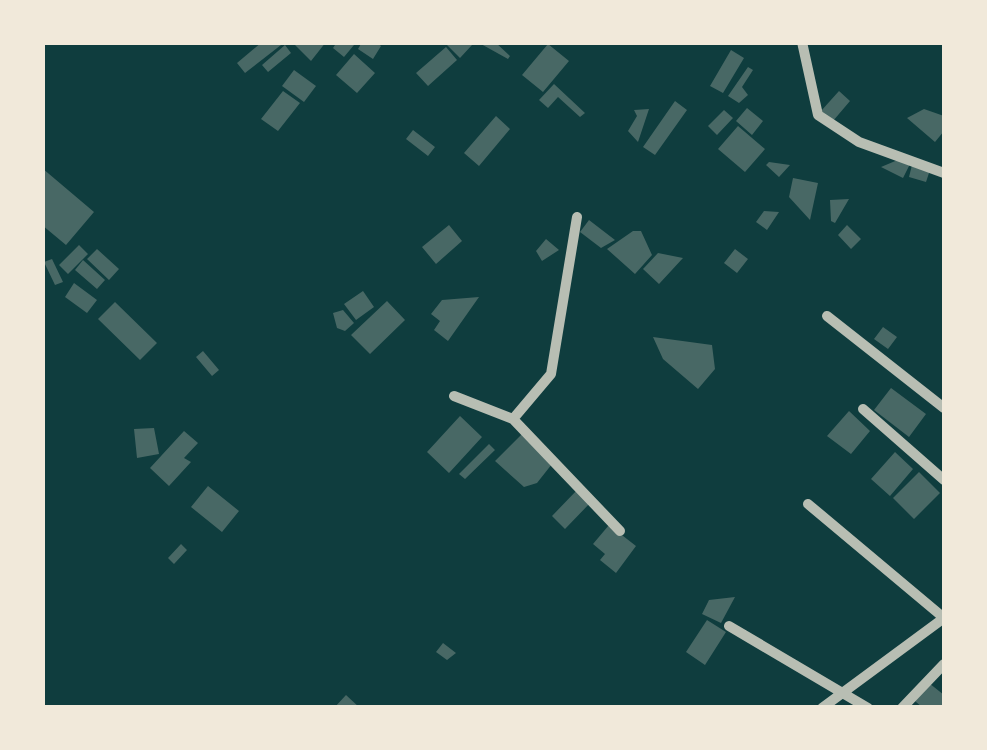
<svg xmlns="http://www.w3.org/2000/svg" width="987" height="750" viewBox="0 0 987 750" font-family="Arial,sans-serif">
	<rect width="100%" height="100%" fill="#0f3d3e"/>
	<path fill="#486865" d="M 262,42 L 281,45 L 245,73 L 237,63 Z
		M 292,42 L 326,42 L 311,61 Z
		M 337,42 L 351,42 L 354,45 L 344,57 L 333,48 Z
		M 362,42 L 376,42 L 381,46 L 373,59 L 358,49 Z
		M 444,42 L 469,42 L 472,45 L 460,58 Z
		M 495,42 L 510,56 L 508,59 L 481,44 Z
		M 548,44 L 569,61 L 543,92 L 522,75 Z
		M 285,45 L 291,53 L 268,72 L 262,65 Z
		M 446,47 L 457,60 L 428,86 L 416,73 Z
		M 731,50 L 744,58 L 723,93 L 710,86 Z
		M 354,54 L 375,73 L 357,93 L 336,75 Z
		M 748,67 L 753,70 L 742,87 L 748,95 L 739,103 L 728,96 Z
		M 294,70 L 316,86 L 304,102 L 282,86 Z
		M 554,84 L 585,113 L 580,117 L 558,97 L 548,108 L 539,100 Z
		M 283,91 L 300,103 L 278,131 L 261,119 Z
		M 839,91 L 850,101 L 833,121 L 821,111 Z
		M 675,101 L 687,110 L 655,155 L 643,147 Z
		M 747,108 L 763,121 L 752,135 L 736,121 Z
		M 649,109 L 638,142 L 628,131 L 637,116 L 634,110 Z
		M 924,109 L 944,116 L 944,131 L 935,142 L 907,118 Z
		M 724,110 L 733,118 L 717,135 L 708,126 Z
		M 496,116 L 510,129 L 479,166 L 464,153 Z
		M 738,126 L 765,149 L 745,172 L 718,149 Z
		M 413,130 L 435,147 L 428,156 L 406,139 Z
		M 900,159 L 910,164 L 903,178 L 881,167 Z
		M 769,162 L 790,165 L 779,177 L 766,165 Z
		M 912,165 L 930,170 L 926,182 L 909,177 Z
		M 42,168 L 94,212 L 66,245 L 42,225 Z
		M 793,178 L 818,183 L 810,220 L 789,197 Z
		M 849,199 L 835,223 L 831,221 L 830,200 Z
		M 764,211 L 779,212 L 767,230 L 756,222 Z
		M 589,220 L 615,240 L 601,248 L 580,232 Z
		M 449,225 L 462,241 L 436,264 L 422,247 Z
		M 847,225 L 861,239 L 851,249 L 838,235 Z
		M 633,231 L 641,231 L 652,255 L 635,274 L 607,249 Z
		M 546,239 L 559,250 L 542,261 L 536,251 Z
		M 79,245 L 88,254 L 68,274 L 59,265 Z
		M 97,249 L 119,269 L 109,280 L 87,259 Z
		M 735,249 L 748,259 L 737,273 L 724,263 Z
		M 658,253 L 683,258 L 659,284 L 643,269 Z
		M 52,259 L 63,282 L 55,285 L 44,262 Z
		M 83,260 L 105,280 L 97,289 L 75,270 Z
		M 74,283 L 97,300 L 87,313 L 65,297 Z
		M 363,291 L 374,307 L 356,320 L 344,304 Z
		M 479,297 L 448,341 L 434,330 L 440,321 L 431,314 L 442,300 Z
		M 387,301 L 405,320 L 370,354 L 351,335 Z
		M 115,302 L 157,343 L 140,360 L 98,319 Z
		M 343,310 L 354,323 L 345,331 L 337,328 L 333,313 Z
		M 883,327 L 897,337 L 888,349 L 874,339 Z
		M 653,337 L 712,345 L 715,369 L 698,389 L 663,359 Z
		M 203,351 L 219,370 L 212,376 L 196,357 Z
		M 891,388 L 926,414 L 909,437 L 874,410 Z
		M 849,411 L 870,431 L 851,454 L 827,436 Z
		M 460,416 L 482,437 L 449,473 L 427,452 Z
		M 154,428 L 159,454 L 137,458 L 134,429 Z
		M 184,431 L 198,443 L 184,458 L 191,462 L 169,486 L 150,468 Z
		M 522,434 L 552,464 L 537,483 L 524,487 L 495,461 Z
		M 489,444 L 495,450 L 465,479 L 459,474 Z
		M 895,452 L 913,469 L 890,496 L 871,479 Z
		M 919,472 L 940,493 L 914,519 L 893,498 Z
		M 208,486 L 239,511 L 222,532 L 191,507 Z
		M 578,489 L 592,501 L 565,529 L 552,516 Z
		M 609,525 L 636,546 L 616,573 L 600,560 L 605,554 L 593,544 Z
		M 181,544 L 187,550 L 174,564 L 168,558 Z
		M 735,597 L 721,623 L 702,614 L 709,600 Z
		M 707,620 L 726,632 L 705,665 L 686,652 Z
		M 443,643 L 456,653 L 447,660 L 436,652 Z
		M 929,683 L 944,695 L 944,708 L 923,708 L 915,701 Z
		M 346,695 L 360,708 L 334,708 Z"/>
	<g fill="none" stroke-linecap="round" stroke-linejoin="round">
		<path stroke="#b8beb3" stroke-width="10" d="M 802,42 L 818,115 L 859,142 L 944,173
			M 827,316 L 944,408
			M 454,396 L 513,419 L 620,531
			M 863,409 L 944,480
			M 513,419 L 551,374 L 577,217
			M 808,504 L 944,618
			M 729,626 L 868,708
			M 822,708 L 944,618
			M 902,708 L 944,664"/>
	</g>
	<rect width="987" height="750" fill="none" stroke="#f1e9da" stroke-width="90"/>
</svg>
